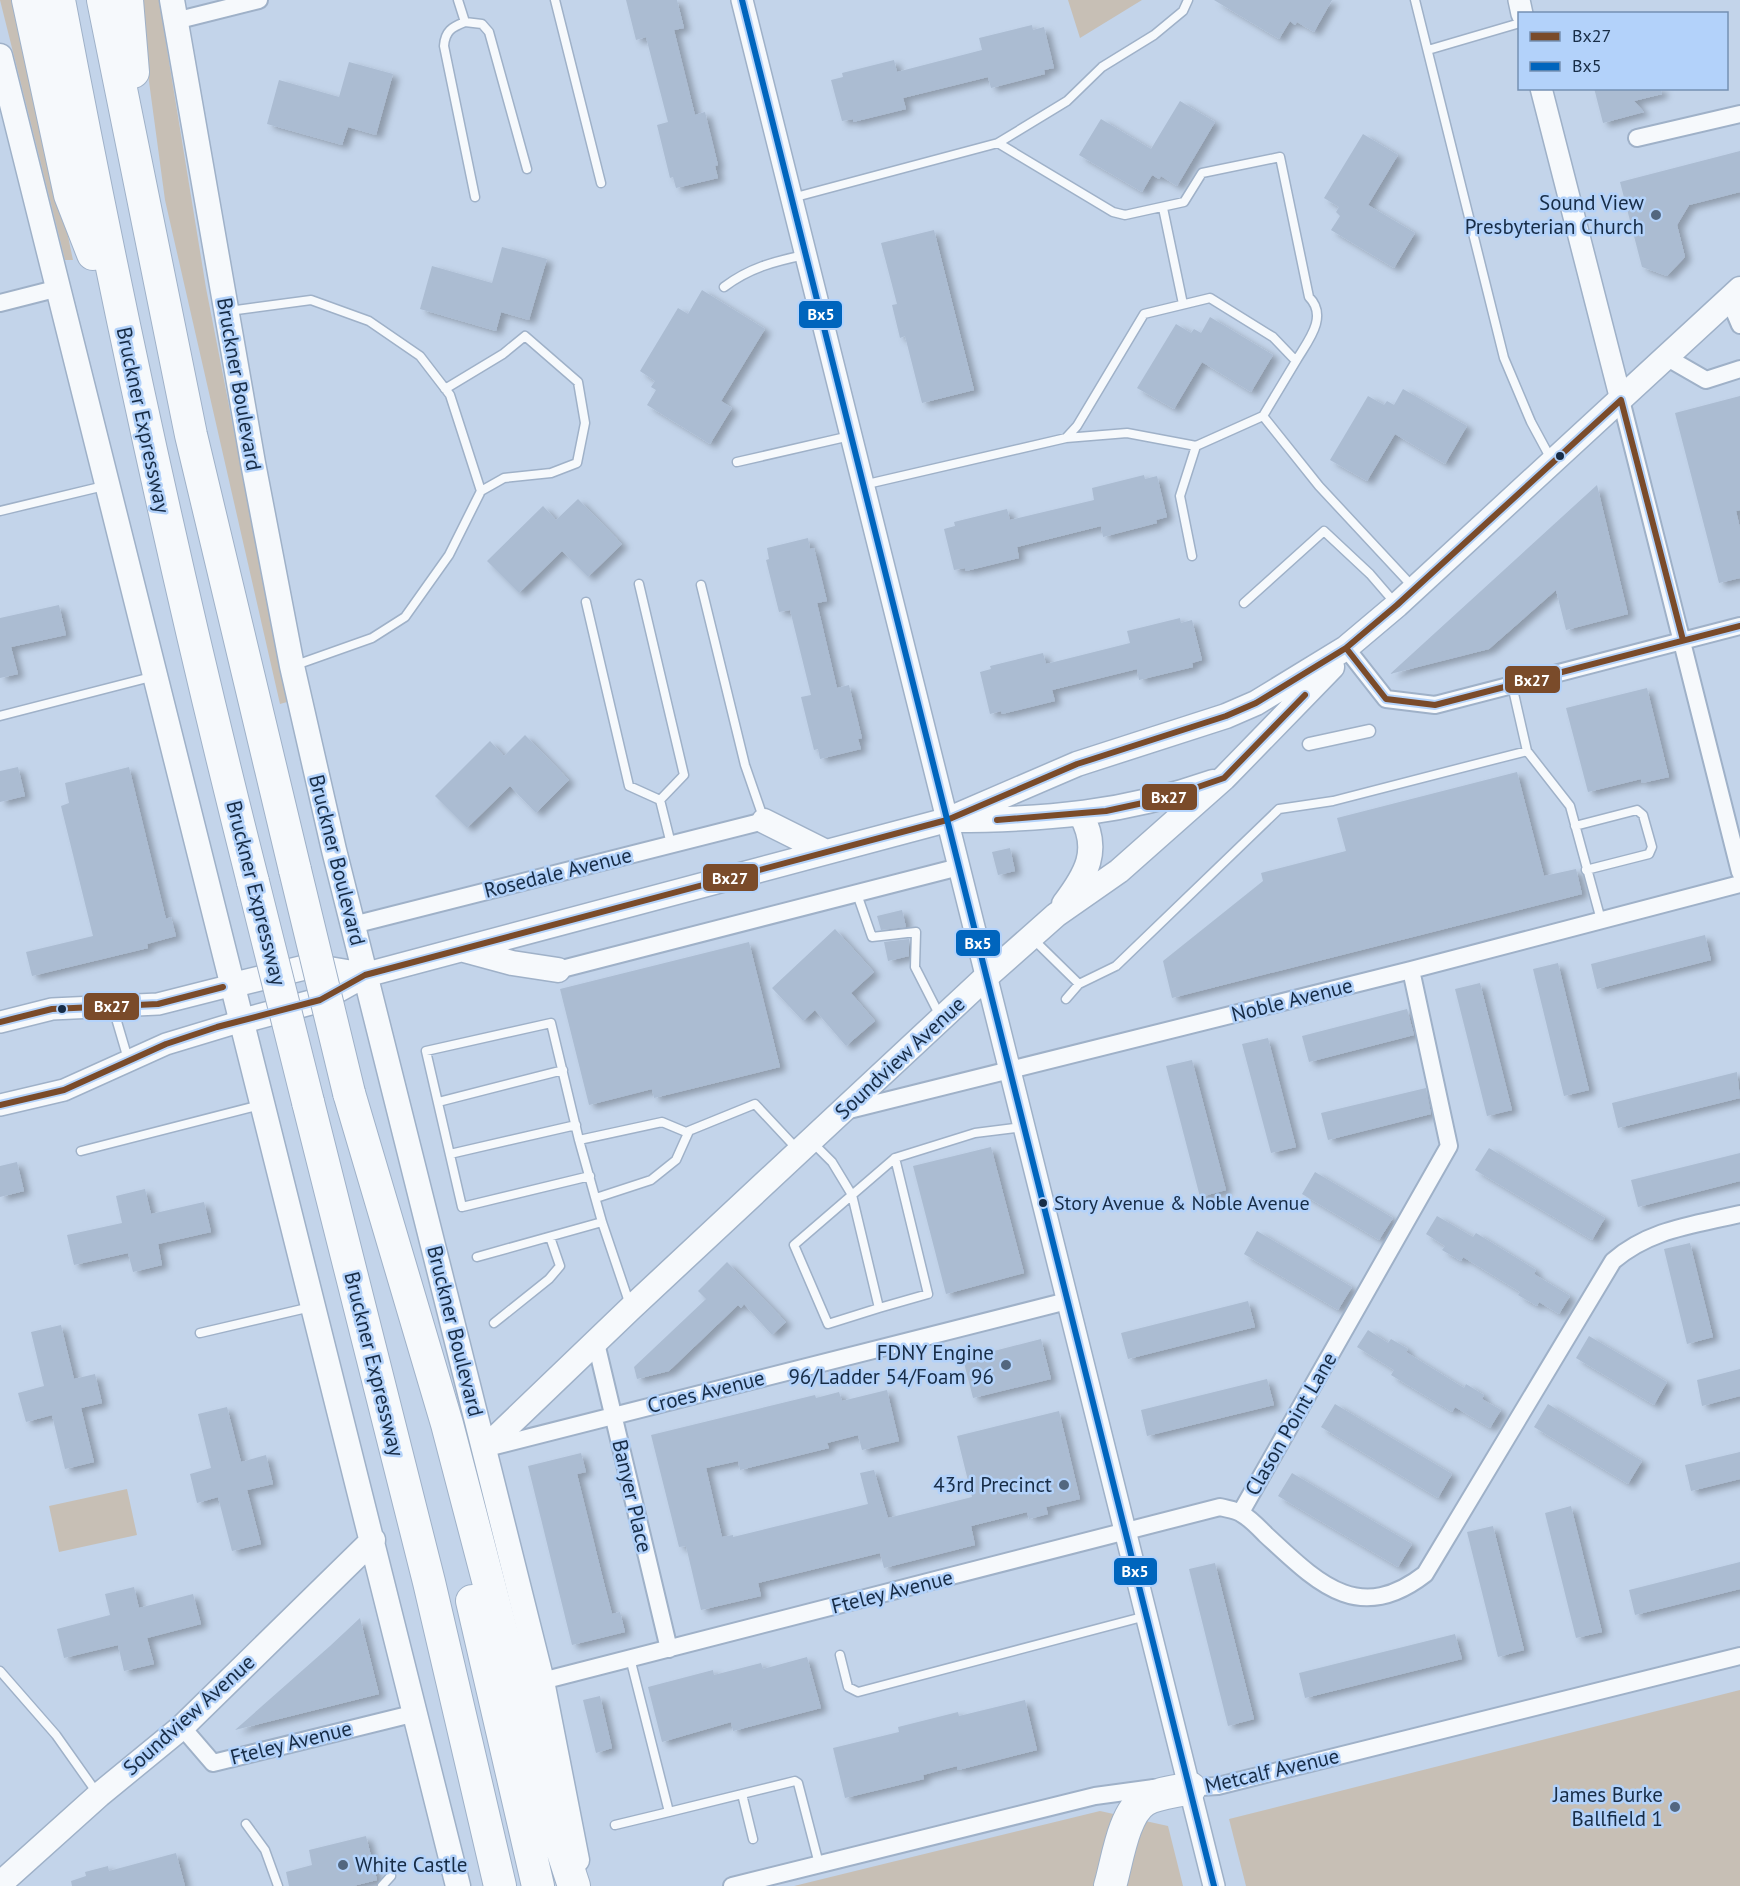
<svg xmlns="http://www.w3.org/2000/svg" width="1740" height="1886" viewBox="0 0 1740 1886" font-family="'PT Sans',sans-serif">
	<defs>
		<filter id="shadow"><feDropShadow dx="6" dy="4" stdDeviation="3" flood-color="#0004"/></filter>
	</defs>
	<rect width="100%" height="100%" fill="#c3d4ea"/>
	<path fill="#c7bfb5" d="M 0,0 L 18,0 L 73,260 L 65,260 Z
		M 138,0 L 159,0 L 206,288 L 287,702 L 280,704 L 165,200 Z
		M 1068,0 L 1142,0 L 1080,38 Z
		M 127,1489 L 137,1535 L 59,1552 L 49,1506 Z
		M 1740,1690 L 1740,1886 L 1246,1886 L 1229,1819 Z
		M 1100,1811 L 1168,1826 L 1183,1886 L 794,1886 Z"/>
	<path fill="#abbcd2" filter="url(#shadow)" d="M 626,0 L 677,0 L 684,28 L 674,30 L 695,115 L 705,112 L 718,165 L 715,166 L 718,178 L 676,188 L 673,177 L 670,178 L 657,125 L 668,122 L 646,37 L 636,40 Z
		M 1214,0 L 1332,0 L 1314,32 L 1297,22 L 1295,25 L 1290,21 L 1279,39 Z
		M 1032,25 L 1033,30 L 1044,27 L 1054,68 L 1044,70 L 1045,74 L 991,88 L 988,77 L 903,98 L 906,109 L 853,122 L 853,119 L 842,121 L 831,80 L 843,77 L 842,73 L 894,60 L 897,72 L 982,50 L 979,38 Z
		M 349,62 L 393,74 L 376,135 L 348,127 L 342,145 L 267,124 L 279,80 L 339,97 Z
		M 1594,88 L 1661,88 L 1662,94 L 1634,101 L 1644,112 L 1603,123 Z
		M 1180,101 L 1215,122 L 1177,186 L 1161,176 L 1159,179 L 1152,175 L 1142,192 L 1079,155 L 1101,119 L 1151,149 Z
		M 1363,134 L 1398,155 L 1368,205 L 1415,233 L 1394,268 L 1331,230 L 1340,216 L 1336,212 L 1339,207 L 1324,198 Z
		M 1740,151 L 1740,192 L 1689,205 L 1677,225 L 1685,257 L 1667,276 L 1642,267 L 1620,182 Z
		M 934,230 L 974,390 L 922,403 L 905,336 L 900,338 L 892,305 L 897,304 L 881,243 Z
		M 502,247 L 547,259 L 529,320 L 501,312 L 496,331 L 420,309 L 432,266 L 492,283 Z
		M 702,290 L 765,329 L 721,401 L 732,408 L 710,444 L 647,405 L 656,390 L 651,387 L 655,381 L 640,371 L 678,308 L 688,314 Z
		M 1210,317 L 1273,355 L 1251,392 L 1202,362 L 1174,409 L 1137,388 L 1176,324 L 1191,333 L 1194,329 L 1201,333 Z
		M 1403,389 L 1467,426 L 1445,464 L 1395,434 L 1367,481 L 1330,460 L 1368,396 L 1384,405 L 1387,401 L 1394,405 Z
		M 1740,396 L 1740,510 L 1736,511 L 1740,528 L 1740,578 L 1719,583 L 1675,413 Z
		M 1144,475 L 1145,479 L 1157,476 L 1167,517 L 1156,520 L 1157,523 L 1103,537 L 1101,526 L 1017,547 L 1019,558 L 966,571 L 965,568 L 954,570 L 944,529 L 955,526 L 954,522 L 1007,509 L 1010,520 L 1094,500 L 1092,488 Z
		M 1597,485 L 1628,614 L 1566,630 L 1556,590 L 1489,649 L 1390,674 Z
		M 578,499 L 622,544 L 588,577 L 562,551 L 519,593 L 487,561 L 543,506 L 556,520 Z
		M 808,538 L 810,549 L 814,548 L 827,601 L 817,603 L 837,688 L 849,685 L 862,738 L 858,739 L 861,749 L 820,759 L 818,749 L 814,750 L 801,697 L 811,695 L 790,610 L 779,612 L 766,560 L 769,559 L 767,548 Z
		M 59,605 L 66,635 L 11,647 L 18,674 L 0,678 L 0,618 Z
		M 1180,618 L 1181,623 L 1192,620 L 1202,660 L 1192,663 L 1193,667 L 1139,680 L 1137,669 L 1052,690 L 1055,701 L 1002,714 L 1001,711 L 990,714 L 980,672 L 991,669 L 990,666 L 1043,653 L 1046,664 L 1130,643 L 1127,631 Z
		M 1647,688 L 1669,777 L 1642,783 L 1641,779 L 1588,792 L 1566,708 Z
		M 525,735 L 569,780 L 536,813 L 510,786 L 467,828 L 435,796 L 490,741 L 504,756 Z
		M 18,767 L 25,796 L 0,802 L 0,771 Z
		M 129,767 L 166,919 L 171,917 L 176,936 L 147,944 L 148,948 L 32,976 L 26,952 L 93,936 L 61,806 L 69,803 L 65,783 Z
		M 1517,772 L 1544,876 L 1576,869 L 1582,894 L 1172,998 L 1163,961 L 1263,881 L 1261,873 L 1346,851 L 1337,818 Z
		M 1010,848 L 1015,871 L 998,875 L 992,852 Z
		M 902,910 L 906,927 L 881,930 L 877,916 Z
		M 835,929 L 874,972 L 851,993 L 875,1021 L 846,1046 L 815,1010 L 803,1021 L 772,988 Z
		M 1705,935 L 1711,960 L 1597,989 L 1591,964 Z
		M 909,939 L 909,956 L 888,961 L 884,942 Z
		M 749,942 L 780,1067 L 654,1098 L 652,1089 L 589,1105 L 560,989 Z
		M 1558,963 L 1589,1090 L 1564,1096 L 1533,969 Z
		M 1480,983 L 1512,1110 L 1487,1116 L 1455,989 Z
		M 1407,1009 L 1414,1035 L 1309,1062 L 1302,1036 Z
		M 1268,1038 L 1296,1147 L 1271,1153 L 1242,1044 Z
		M 1192,1060 L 1226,1190 L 1200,1197 L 1166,1066 Z
		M 1737,1072 L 1740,1098 L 1618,1128 L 1612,1103 Z
		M 1426,1088 L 1431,1114 L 1328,1140 L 1321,1113 Z
		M 991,1147 L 1024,1273 L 946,1294 L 913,1166 Z
		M 1489,1148 L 1605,1218 L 1592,1240 L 1475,1170 Z
		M 1740,1153 L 1740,1181 L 1638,1207 L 1631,1180 Z
		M 17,1162 L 24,1191 L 0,1197 L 0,1166 Z
		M 1315,1172 L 1393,1218 L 1379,1240 L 1302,1194 Z
		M 145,1189 L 151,1214 L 204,1202 L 211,1232 L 158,1244 L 162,1265 L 133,1272 L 128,1253 L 74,1265 L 67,1235 L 122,1223 L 116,1196 Z
		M 1437,1216 L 1473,1237 L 1476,1233 L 1536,1270 L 1534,1274 L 1570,1296 L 1559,1314 L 1539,1302 L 1537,1306 L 1518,1295 L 1520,1292 L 1463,1257 L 1461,1261 L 1442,1250 L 1445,1246 L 1426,1234 Z
		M 1257,1231 L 1352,1287 L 1338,1310 L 1244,1254 Z
		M 1690,1243 L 1713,1337 L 1687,1344 L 1664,1249 Z
		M 727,1262 L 786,1322 L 772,1335 L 744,1304 L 741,1308 L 738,1305 L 669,1371 L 637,1379 L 634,1367 L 706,1299 L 698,1291 Z
		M 1248,1301 L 1255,1327 L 1128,1359 L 1121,1333 Z
		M 61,1325 L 74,1379 L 95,1374 L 102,1403 L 81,1408 L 94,1462 L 65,1469 L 52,1415 L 26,1422 L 18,1393 L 44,1386 L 31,1332 Z
		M 1368,1330 L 1388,1343 L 1391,1339 L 1408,1349 L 1406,1352 L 1464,1388 L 1466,1384 L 1484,1395 L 1482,1399 L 1501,1410 L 1490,1428 L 1455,1407 L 1452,1412 L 1391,1375 L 1394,1370 L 1357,1347 Z
		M 1589,1336 L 1667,1382 L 1654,1405 L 1576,1358 Z
		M 1041,1339 L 1051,1379 L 973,1398 L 963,1359 Z
		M 1740,1369 L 1740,1396 L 1702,1406 L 1697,1380 Z
		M 1267,1379 L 1274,1405 L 1147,1436 L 1141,1410 Z
		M 887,1390 L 899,1441 L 862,1450 L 858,1435 L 827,1443 L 829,1448 L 740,1470 L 738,1461 L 706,1468 L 722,1537 L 733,1535 L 733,1537 L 868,1504 L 860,1473 L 874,1470 L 888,1518 L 972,1497 L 957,1436 L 1059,1411 L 1080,1499 L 1046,1507 L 1048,1514 L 1029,1519 L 1027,1512 L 971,1526 L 975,1545 L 884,1568 L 880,1553 L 758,1583 L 761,1596 L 701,1610 L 686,1546 L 679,1547 L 651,1435 L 815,1395 L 816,1398 L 839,1392 L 842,1401 Z
		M 1335,1404 L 1452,1474 L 1438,1498 L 1321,1427 Z
		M 1548,1404 L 1642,1461 L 1628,1484 L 1534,1427 Z
		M 227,1407 L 241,1462 L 266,1455 L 273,1484 L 247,1490 L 261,1544 L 232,1551 L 218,1497 L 197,1503 L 190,1474 L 211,1468 L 198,1414 Z
		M 1740,1452 L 1740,1479 L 1691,1491 L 1685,1465 Z
		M 581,1453 L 586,1472 L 577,1474 L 603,1579 L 612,1614 L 620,1612 L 625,1632 L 572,1645 L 528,1466 Z
		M 1292,1473 L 1412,1544 L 1398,1567 L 1278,1496 Z
		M 1571,1506 L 1602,1632 L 1576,1638 L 1545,1513 Z
		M 1493,1526 L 1524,1650 L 1498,1657 L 1467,1532 Z
		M 1740,1562 L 1740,1589 L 1635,1615 L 1629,1590 Z
		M 1215,1563 L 1254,1719 L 1228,1726 L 1189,1569 Z
		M 134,1587 L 139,1608 L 193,1594 L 201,1624 L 147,1638 L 154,1664 L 124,1671 L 118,1645 L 64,1658 L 57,1629 L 110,1615 L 105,1594 Z
		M 360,1618 L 379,1694 L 235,1730 L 330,1646 Z
		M 1455,1634 L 1462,1659 L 1305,1698 L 1299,1673 Z
		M 807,1657 L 821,1708 L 733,1731 L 731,1722 L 662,1742 L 648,1687 L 713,1670 L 714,1675 L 761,1663 L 763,1669 Z
		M 600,1696 L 612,1748 L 596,1753 L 583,1700 Z
		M 1025,1700 L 1037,1750 L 958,1770 L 957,1766 L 923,1775 L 924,1779 L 845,1798 L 833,1748 L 899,1732 L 898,1727 L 958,1712 L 959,1716 Z
		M 366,1836 L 377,1880 L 353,1886 L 289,1886 L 286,1872 L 312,1865 L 309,1850 Z
		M 176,1853 L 185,1886 L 72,1886 L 71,1881 L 86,1876 L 85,1872 L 108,1866 L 109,1871 Z"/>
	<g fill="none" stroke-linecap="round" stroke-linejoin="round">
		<g stroke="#9fb1c8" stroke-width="11">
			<path id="service" d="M 458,0 L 465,22 C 452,27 445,31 444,46 L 475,197
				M 555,0 L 601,183
				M 1415,0 L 1504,358 L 1531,422 L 1551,459
				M 465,22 L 482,24 L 489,32 L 527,169
				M 1428,50 L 1520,23
				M 998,143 L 1113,212 L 1125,215 L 1184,202 L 1202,173 L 1280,157 L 1309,297 C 1329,317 1307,342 1296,361
				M 792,198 L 998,143 L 1067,101 L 1102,67 L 1154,35 L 1183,11 L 1188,0
				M 1163,208 L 1183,304
				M 724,287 C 749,268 775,261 805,255
				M 229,311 L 311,300 L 369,321 L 420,356 L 450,395 L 481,491
				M 1263,416 L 1319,486 L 1414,588
				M 1066,438 L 1127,433 L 1196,446 L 1180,496 L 1192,556
				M 737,462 L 850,436
				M 863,485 L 1066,438 L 1077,426 L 1144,314 L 1210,298 L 1273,337 L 1296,361 L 1263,416 L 1196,446
				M 0,511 L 104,486
				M 639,584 L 684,775 L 660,800
				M 701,585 L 745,765 L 764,820
				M 586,602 L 629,786 L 660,800 L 671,844
				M 1244,603 L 1324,531 L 1370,574 L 1395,603
				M 293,666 L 372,638 L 405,617 L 449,555 L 481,491 L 504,478 L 551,473 L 577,463 L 585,423 L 578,382 L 525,336 L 503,354 L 445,389
				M 0,716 L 155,676
				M 1527,751 L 1570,806 L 1601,920
				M 1575,826 L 1637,810 L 1643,815 L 1652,847 L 1649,854 L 1586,870
				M 857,894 L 872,937 L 916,932 L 915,967 L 940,1016
				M 1032,938 L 1079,984
				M 1066,999 L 1079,984 L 1116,966 L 1279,809 L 1333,801 L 1527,751 L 1512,685
				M 113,1008 L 128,1059
				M 438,1102 L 563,1070
				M 813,1143 L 832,1162 L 852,1195 L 794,1245 L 828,1324 L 879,1308 L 852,1195 L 895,1158 L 975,1133 L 1023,1127
				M 81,1151 L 260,1105
				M 450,1154 L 576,1125
				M 590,1176 L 462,1207 L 426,1051 L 551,1023 L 579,1140 L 662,1122 L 686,1132 L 755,1104 L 798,1150
				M 596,1198 L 651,1180 L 676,1160 L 689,1131
				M 602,1222 L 630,1305
				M 477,1257 L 602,1222 L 579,1140
				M 879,1308 L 928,1294 L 895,1158
				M 494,1323 L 549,1279 L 560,1266 L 550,1237
				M 200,1333 L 311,1307
				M 840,1655 L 848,1687 L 858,1692 L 1146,1616
				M 630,1658 L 669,1812 L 795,1781 L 798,1783 L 819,1864
				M 0,1671 L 56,1735 L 97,1793
				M 742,1794 L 753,1839
				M 246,1824 L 265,1850 L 278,1886
				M 615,1825 L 669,1812
				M 382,1886 L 391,1876"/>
		</g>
		<g stroke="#9fb1c8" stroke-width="15">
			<path id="pedestrian" d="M 1309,744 L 1369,731"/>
		</g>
		<g stroke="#9fb1c8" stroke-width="20">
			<path id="minor" d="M 175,21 L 259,0
				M 1637,138 L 1740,114
				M 1729,299 L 1740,325
				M 0,303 L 59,288
				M 1666,357 L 1706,380 L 1740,369
				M 1621,400 L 1740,872
				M 1346,648 L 1386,699 L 1435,705 L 1740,626
				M 353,925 L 764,821
				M 558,970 L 959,867
				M 845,1111 L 1411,970 L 1740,884
				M 596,1343 L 669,1649
				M 487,1448 L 1067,1301
				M 1241,1512 L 1449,1146 L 1411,970
				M 542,1681 L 1220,1507 C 1227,1509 1237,1510 1242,1514 C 1251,1519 1259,1528 1266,1535 C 1317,1582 1358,1626 1425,1574 L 1613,1261 C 1650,1229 1694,1225 1740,1214
				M 182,1727 L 213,1763 L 416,1713
				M 1183,1788 L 1218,1786 L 1740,1656
				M 732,1886 L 1095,1796 L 1154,1788"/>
		</g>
		<g stroke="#9fb1c8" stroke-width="24">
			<path id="tertiary" d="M 742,0 L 1214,1886
				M 1519,0 L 1522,14
				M 1541,88 L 1621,400
				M 0,1022 L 52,1009 L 158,1004 L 233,985
				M 0,1105 L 64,1090 L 166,1044 L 242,1021"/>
		</g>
		<g stroke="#9fb1c8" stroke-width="27">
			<path id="secondary" d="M 172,0 L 253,463 L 292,666 L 334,850 L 542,1681 L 577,1860
				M 0,56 L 458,1886
				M 952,820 C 1045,820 1125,813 1213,782
				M 764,821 L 824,851
				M 1064,904 C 1086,875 1101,850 1081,815
				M 464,950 L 512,963 L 558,970
				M 233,985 L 311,966 L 365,975
				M 242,1021 L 320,1000 L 365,975 L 947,820 L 1077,764 L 1226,716 L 1256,703 L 1346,648 L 1397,605 L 1740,289
				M 484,1449 L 631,1308 L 986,977 L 1056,915 L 1119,871 L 1224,778 L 1332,667
				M 0,1884 L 99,1795 L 182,1727 L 373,1540"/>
		</g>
		<g stroke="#9fb1c8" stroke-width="34">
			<path id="motorway" d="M 28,0 L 70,195 L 93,254
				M 59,0 C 115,296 179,590 253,882
				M 103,0 L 191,435 L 295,870
				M 127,0 L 133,72
				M 349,1093 L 447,1424 L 544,1794 L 574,1886
				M 308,1102 L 429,1582 L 500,1886
				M 472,1601 L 538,1886
				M 1110,1886 C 1117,1863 1123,1813 1145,1800 C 1157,1793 1175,1792 1190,1788"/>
		</g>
		<use href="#service" stroke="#f6f9fc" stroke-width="8"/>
		<use href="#pedestrian" stroke="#f6f9fc" stroke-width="12"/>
		<use href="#minor" stroke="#f6f9fc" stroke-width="16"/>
		<use href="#tertiary" stroke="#f6f9fc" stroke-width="21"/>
		<use href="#secondary" stroke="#f6f9fc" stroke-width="24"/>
		<use href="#motorway" stroke="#f6f9fc" stroke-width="32"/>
		<g stroke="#9fb1c8" stroke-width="34" stroke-linecap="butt">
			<path id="motorway-bridge" d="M 295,870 L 349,1093
				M 253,882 L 308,1102"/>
		</g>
		<use href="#motorway-bridge" stroke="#f6f9fc" stroke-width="32"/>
		<g stroke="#b3d2fa" stroke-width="10">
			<path id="bus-1" d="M 1346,648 L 1386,699 L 1435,705 L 1740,626
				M 997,820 L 1106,811 L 1166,798 L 1224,778 L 1305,695
				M 0,1022 L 52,1009 L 158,1004 L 223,987
				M 0,1105 L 64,1090 L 166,1044 L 217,1027 L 320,1000 L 365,975 L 947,820 L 1077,764 L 1226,716 L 1256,703 L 1346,648 L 1397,605 L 1621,400 L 1683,640"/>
		</g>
		<g stroke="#b3d2fa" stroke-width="10">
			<path id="bus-2" d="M 742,0 L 1214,1886"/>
		</g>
		<use href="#bus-1" stroke="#7a4b2a" stroke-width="6"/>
		<use href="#bus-2" stroke="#0065bd" stroke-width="6"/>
	</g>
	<g fill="#53677f" stroke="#b3d2fa" stroke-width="2">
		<circle cx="1656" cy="215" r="6"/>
		<circle cx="1006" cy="1365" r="6"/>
		<circle cx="1064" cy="1485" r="6"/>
		<circle cx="1675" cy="1807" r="6"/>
		<circle cx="343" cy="1865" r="6"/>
	</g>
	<g fill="#172c46" stroke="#b3d2fa" stroke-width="2">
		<circle cx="1560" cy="456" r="5"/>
		<circle cx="62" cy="1009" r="5"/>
		<circle cx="1043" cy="1203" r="5"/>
	</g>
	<g text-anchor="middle" stroke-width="5" stroke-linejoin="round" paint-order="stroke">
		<g font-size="20" fill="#172c46" stroke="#b3d2fa" text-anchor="start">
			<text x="1054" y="1210">Story Avenue &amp; Noble Avenue</text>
		</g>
		<g font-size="21" fill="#172c46" stroke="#b3d2fa" text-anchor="end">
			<text x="1644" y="210">Sound View<tspan x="1644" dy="24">Presbyterian Church</tspan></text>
			<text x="994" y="1360">FDNY Engine<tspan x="994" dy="24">96/Ladder 54/Foam 96</tspan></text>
			<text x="1052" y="1492">43rd Precinct</text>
			<text x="1663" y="1802">James Burke<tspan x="1663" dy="24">Ballfield 1</tspan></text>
			<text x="355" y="1872" text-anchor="start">White Castle</text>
		</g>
		<g font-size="21" fill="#172c46" stroke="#b3d2fa">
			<text transform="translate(239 384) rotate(80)" y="7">Bruckner Boulevard</text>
			<text transform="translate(143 420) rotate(78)" y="7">Bruckner Expressway</text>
			<text transform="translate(337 860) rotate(76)" y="7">Bruckner Boulevard</text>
			<text transform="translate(558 873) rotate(-14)" y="7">Rosedale Avenue</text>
			<text transform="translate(256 893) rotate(76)" y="7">Bruckner Expressway</text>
			<text transform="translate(1292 1000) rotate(-14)" y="7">Noble Avenue</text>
			<text transform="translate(900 1058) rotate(-43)" y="7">Soundview Avenue</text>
			<text transform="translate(455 1331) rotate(76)" y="7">Bruckner Boulevard</text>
			<text transform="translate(374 1364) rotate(76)" y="7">Bruckner Expressway</text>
			<text transform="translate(706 1392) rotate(-14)" y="7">Croes Avenue</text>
			<text transform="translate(1291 1424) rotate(-60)" y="7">Clason Point Lane</text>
			<text transform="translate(632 1496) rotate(77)" y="7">Banyer Place</text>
			<text transform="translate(892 1592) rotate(-14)" y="7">Fteley Avenue</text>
			<text transform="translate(189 1715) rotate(-42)" y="7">Soundview Avenue</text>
			<text transform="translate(291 1743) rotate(-14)" y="7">Fteley Avenue</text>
			<text transform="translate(1272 1771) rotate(-13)" y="7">Metcalf Avenue</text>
		</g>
	</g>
	<g stroke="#b3d2fa" stroke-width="2">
		<rect x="798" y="300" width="45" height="29" rx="6" fill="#0065bd"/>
		<rect x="1504" y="665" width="57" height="29" rx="6" fill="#7a4b2a"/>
		<rect x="1141" y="783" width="57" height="28" rx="6" fill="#7a4b2a"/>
		<rect x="702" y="863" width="57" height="29" rx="6" fill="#7a4b2a"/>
		<rect x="955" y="929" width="46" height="28" rx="6" fill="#0065bd"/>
		<rect x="83" y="992" width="57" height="29" rx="6" fill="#7a4b2a"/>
		<rect x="1113" y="1557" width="45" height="29" rx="6" fill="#0065bd"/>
	</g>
	<g font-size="16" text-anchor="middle" font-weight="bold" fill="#fff">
		<text x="821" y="320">Bx5</text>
		<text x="1532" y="686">Bx27</text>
		<text x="1169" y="803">Bx27</text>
		<text x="730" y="884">Bx27</text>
		<text x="978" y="949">Bx5</text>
		<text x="112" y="1012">Bx27</text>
		<text x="1135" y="1577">Bx5</text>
	</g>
	<rect x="1518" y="12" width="210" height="78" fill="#b3d2fa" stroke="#7590b2" stroke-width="1.5"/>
	<rect x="1530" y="32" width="30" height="9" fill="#7a4b2a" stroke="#7590b2" stroke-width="1.5"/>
	<text x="1572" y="42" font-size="18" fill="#172c46">Bx27</text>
	<rect x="1530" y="62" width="30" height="9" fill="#0065bd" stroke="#7590b2" stroke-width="1.5"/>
	<text x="1572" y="72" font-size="18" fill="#172c46">Bx5</text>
</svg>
